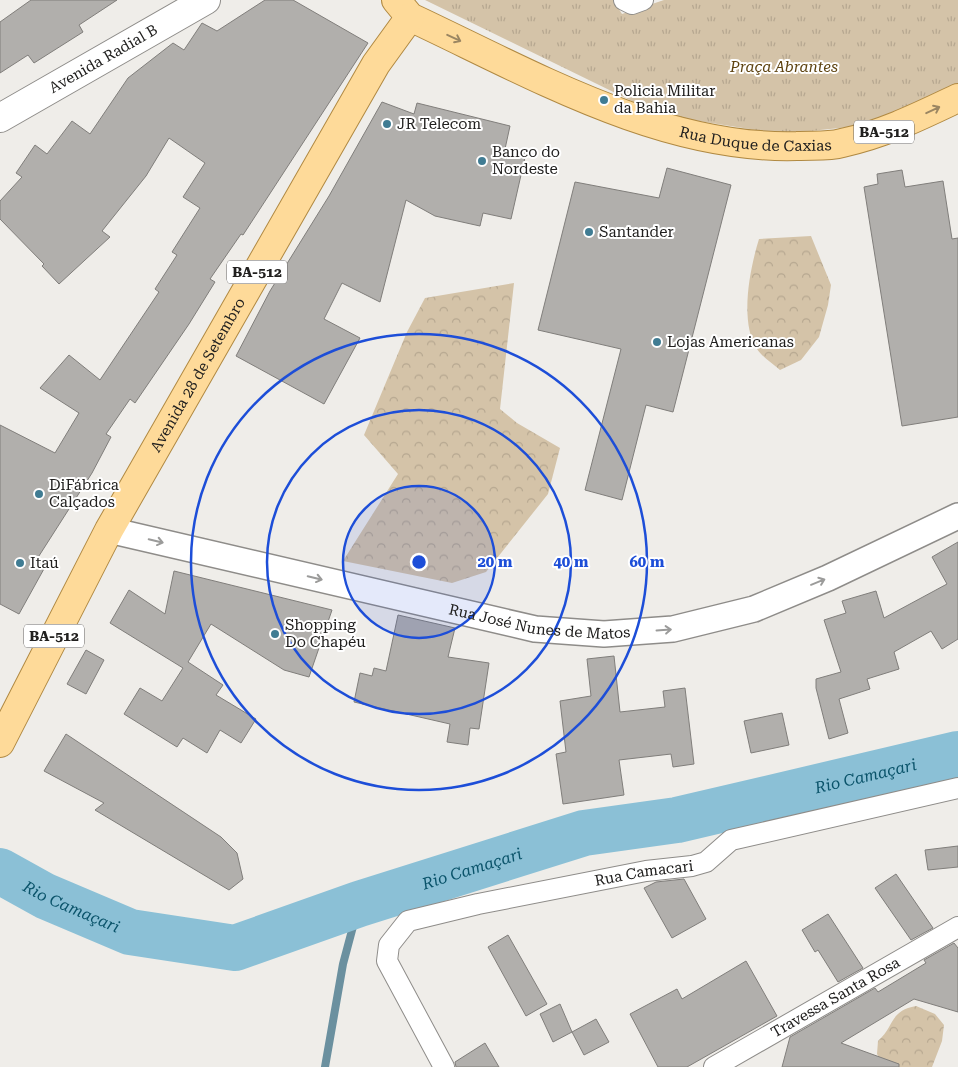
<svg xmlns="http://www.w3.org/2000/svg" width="958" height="1067" viewBox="0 0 958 1067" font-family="'Roboto Serif',serif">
	<defs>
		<pattern id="forest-crowns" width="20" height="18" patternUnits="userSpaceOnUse" patternTransform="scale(1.25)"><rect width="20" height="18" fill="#d4c3a8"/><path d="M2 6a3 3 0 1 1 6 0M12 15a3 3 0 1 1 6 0" fill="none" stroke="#b6a790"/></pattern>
		<pattern id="park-tufts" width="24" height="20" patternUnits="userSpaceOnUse" patternTransform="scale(1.25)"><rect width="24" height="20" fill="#d4c3a8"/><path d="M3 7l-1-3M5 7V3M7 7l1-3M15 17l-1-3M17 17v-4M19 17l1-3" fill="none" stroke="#b6a790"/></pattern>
	</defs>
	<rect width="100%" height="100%" fill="#efede9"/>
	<path fill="url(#forest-crowns)" d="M 811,236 L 831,285 L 828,305 L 819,337 L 801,360 L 780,370 C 773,364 762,357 757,349 C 739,322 750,268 759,239 Z
		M 514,283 L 500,409 L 517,423 L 560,448 L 548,494 L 486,572 L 452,583 L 343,561 L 398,474 L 364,435 L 407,332 L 425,298 Z
		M 916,1006 L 935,1014 L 944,1025 L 942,1041 L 932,1067 L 899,1067 L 882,1063 L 877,1054 L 878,1041 C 895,1026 889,1011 916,1006 Z"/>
	<path fill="url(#park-tufts)" d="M 425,0 L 613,0 L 622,14 L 664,0 L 958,0 L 958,85 L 869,125 L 781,134 L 673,117 L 640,105 Z"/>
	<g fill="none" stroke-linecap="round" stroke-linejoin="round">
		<path stroke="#6b909f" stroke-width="8" d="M 325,1067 L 343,964 L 359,904"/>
		<path stroke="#8bc0d6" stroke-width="46" id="s1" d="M 0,871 L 45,896 L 130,932 L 235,948 L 359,904 L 584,833 L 677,820 L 958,754"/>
	</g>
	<path fill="#b1afac" stroke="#807e7b" d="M 31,0 L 117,0 L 79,25 L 83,32 L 34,63 L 28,55 L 0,73 L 0,22 Z
		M 265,0 L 293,0 L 368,43 L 243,235 L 241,234 L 210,279 L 215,282 L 189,324 L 135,403 L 130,399 L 106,434 L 111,437 L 92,473 L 37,559 L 45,567 L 19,614 L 0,604 L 0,425 L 55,453 L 79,413 L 40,388 L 69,355 L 100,380 L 159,292 L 155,289 L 177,255 L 172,252 L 200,208 L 183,197 L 205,163 L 169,138 L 146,176 L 102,231 L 110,237 L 59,284 L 42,266 L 44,264 L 0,219 L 0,201 L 22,177 L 16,173 L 35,145 L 47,154 L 72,121 L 90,134 L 128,78 L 173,43 L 184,50 L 202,23 L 217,31 Z
		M 382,102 L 414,114 L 417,103 L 510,126 L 505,149 L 526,153 L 511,219 L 483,213 L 480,226 L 435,216 L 406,200 L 380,302 L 342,283 L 324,319 L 360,338 L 324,404 L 236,356 L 270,291 L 329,196 Z
		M 667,168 L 731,185 L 673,412 L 646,405 L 622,500 L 585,490 L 621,349 L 538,330 L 575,182 L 659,198 Z
		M 902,170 L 905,187 L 943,181 L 952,239 L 958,238 L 958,417 L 902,426 L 864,187 L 878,184 L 877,174 Z
		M 958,542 L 958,639 L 942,649 L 931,631 L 894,652 L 899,669 L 867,679 L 870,689 L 839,699 L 848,733 L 829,739 L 816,688 L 816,679 L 841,672 L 824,620 L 846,613 L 842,601 L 876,591 L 884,618 L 947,584 L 932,557 Z
		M 174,571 L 332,610 L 309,677 L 284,670 L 211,624 L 188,662 L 223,685 L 216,695 L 256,719 L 241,743 L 220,730 L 207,753 L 183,738 L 177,747 L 124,714 L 140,688 L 162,701 L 183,668 L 110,623 L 129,590 L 165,614 Z
		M 398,615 L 455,628 L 448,657 L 489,663 L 479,729 L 470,728 L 468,745 L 447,742 L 450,724 L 354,702 L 360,673 L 372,676 L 374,668 L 386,671 Z
		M 86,650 L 104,660 L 86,694 L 67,684 Z
		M 614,656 L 620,712 L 665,707 L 663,691 L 685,688 L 694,764 L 673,767 L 671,754 L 619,760 L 624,795 L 563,804 L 556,754 L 566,752 L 560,701 L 591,696 L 587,659 Z
		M 782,713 L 789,745 L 751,753 L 744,721 Z
		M 66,734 L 221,837 L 237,853 L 243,879 L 229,890 L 95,810 L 104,803 L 44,771 Z
		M 958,846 L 958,867 L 928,870 L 925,850 Z
		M 896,874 L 933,928 L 911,940 L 875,888 Z
		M 684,879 L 706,919 L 672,938 L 644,888 L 656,882 Z
		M 828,914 L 863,968 L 838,982 L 818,950 L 815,952 L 802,930 Z
		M 508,935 L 547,1004 L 526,1016 L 488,947 Z
		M 954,943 L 958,948 L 958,1012 L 914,999 L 841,1043 L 899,1064 L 899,1067 L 782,1067 L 790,1037 L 875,988 L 878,992 L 926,963 L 924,960 Z
		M 746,961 L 777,1016 L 687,1067 L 658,1067 L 630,1014 L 677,989 L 682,999 Z
		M 560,1004 L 572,1032 L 553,1042 L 540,1014 Z
		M 596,1019 L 609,1042 L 584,1055 L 572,1032 Z
		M 485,1043 L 499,1067 L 456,1067 L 455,1062 Z"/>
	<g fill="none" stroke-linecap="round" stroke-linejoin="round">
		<g stroke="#8e8c89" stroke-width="22">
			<g id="minor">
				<path d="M 624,0 L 632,4 L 643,0"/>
				<path id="s2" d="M 444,1067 L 387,961 L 389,945 L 408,921 L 478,904 L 646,871 L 692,866 L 706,862 L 731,840 L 958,788"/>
				<path id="s3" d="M 714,1067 L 958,927"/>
			</g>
		</g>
		<g stroke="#8e8c89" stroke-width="28">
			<g id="tertiary">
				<path id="s4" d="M 109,530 L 535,629 L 604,634 L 673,629 L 754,609 L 828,578 L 958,516"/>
			</g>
		</g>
		<g stroke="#8e8c89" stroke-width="30">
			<g id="secondary">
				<path id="s5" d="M 0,118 L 206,0"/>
			</g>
		</g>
		<g stroke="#b08942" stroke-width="30">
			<g id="primary">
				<path id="s6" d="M 396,0 L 410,17 C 530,73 661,150 797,146 C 812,145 828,147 842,143 C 884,134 920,116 958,98"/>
				<path id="s7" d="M 0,743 L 109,530 L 376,64 L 410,17"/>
			</g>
		</g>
		<use href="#minor" stroke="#fff" stroke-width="20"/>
		<use href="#tertiary" stroke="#fff" stroke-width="25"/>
		<use href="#secondary" stroke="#fff" stroke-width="28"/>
		<use href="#primary" stroke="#feda99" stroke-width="28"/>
	</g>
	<defs><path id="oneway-shaft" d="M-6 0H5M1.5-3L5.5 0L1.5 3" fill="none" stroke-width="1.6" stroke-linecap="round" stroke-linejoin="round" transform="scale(1.25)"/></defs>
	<g stroke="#9b8662">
		<use href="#oneway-shaft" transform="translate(454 38) rotate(25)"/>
		<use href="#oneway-shaft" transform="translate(933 110) rotate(-25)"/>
	</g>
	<g stroke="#9b9b9a">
		<use href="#oneway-shaft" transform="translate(156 541) rotate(13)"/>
		<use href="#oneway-shaft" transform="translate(315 578) rotate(13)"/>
		<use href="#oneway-shaft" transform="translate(818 582) rotate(-22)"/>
		<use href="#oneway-shaft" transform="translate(664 630) rotate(-4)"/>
	</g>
	<circle cx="419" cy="562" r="76" fill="#1d4ed8" fill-opacity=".12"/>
	<g fill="none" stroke="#1d4ed8" stroke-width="2.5">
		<circle cx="419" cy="562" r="76"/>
		<circle cx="419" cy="562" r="152"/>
		<circle cx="419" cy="562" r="228"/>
	</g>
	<g fill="#407c93" stroke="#fff" stroke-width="2">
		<circle cx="604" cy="100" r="5"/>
		<circle cx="387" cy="124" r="5"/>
		<circle cx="482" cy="161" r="5"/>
		<circle cx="589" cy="232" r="5"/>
		<circle cx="657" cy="342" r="5"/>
		<circle cx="39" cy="494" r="5"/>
		<circle cx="20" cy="563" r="5"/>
		<circle cx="275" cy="634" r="5"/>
	</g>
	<g text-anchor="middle" stroke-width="4" stroke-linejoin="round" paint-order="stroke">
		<g fill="#fff" stroke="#646362" stroke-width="1">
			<rect x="854" y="120.5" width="60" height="23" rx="4"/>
			<rect x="227" y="260.5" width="60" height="23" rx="4"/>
			<rect x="24" y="624.5" width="60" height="23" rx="4"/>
		</g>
		<g font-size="14" font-weight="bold" fill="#21201f">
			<text x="884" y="137">BA-512</text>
			<text x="257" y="277">BA-512</text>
			<text x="54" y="641">BA-512</text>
		</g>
		<g font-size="15" fill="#21201f" stroke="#fff">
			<text dy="5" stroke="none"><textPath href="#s5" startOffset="119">Avenida Radial B</textPath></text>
			<text dy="5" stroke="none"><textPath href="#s6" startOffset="392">Rua Duque de Caxias</textPath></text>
			<text dy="5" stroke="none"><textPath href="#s7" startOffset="418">Avenida 28 de Setembro</textPath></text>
			<text dy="5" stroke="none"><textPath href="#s4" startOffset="441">Rua José Nunes de Matos</textPath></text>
			<text dy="5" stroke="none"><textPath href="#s2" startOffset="408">Rua Camacari</textPath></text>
			<text dy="5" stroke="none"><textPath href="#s3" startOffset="140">Travessa Santa Rosa</textPath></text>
		</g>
		<g font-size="15" font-style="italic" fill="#5e4310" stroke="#fff">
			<text x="784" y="72">Praça Abrantes</text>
		</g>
		<g font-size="15" fill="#21201f" stroke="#fff" text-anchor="start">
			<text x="614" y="96">Policia Militar<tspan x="614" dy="17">da Bahia</tspan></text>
			<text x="397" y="129">JR Telecom</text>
			<text x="492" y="157">Banco do<tspan x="492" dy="17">Nordeste</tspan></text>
			<text x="599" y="237">Santander</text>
			<text x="667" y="347">Lojas Americanas</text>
			<text x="49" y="490">DiFábrica<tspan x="49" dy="17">Calçados</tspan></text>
			<text x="30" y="568">Itaú</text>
			<text x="285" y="630">Shopping<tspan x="285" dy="17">Do Chapéu</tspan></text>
		</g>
		<g font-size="16" font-style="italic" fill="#0a536a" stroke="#fff">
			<text dy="6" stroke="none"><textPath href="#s1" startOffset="905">Rio Camaçari</textPath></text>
			<text dy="6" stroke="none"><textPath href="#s1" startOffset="500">Rio Camaçari</textPath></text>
			<text dy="6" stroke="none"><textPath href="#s1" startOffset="80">Rio Camaçari</textPath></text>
		</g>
	</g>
	<circle cx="419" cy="562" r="8" fill="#1d4ed8" stroke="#fff" stroke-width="2.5"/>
	<g font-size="15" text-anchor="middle" font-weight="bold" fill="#1d4ed8" stroke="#fff" stroke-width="4" stroke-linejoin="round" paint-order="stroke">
		<text x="495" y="567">20 m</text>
		<text x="571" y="567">40 m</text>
		<text x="647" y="567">60 m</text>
	</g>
</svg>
